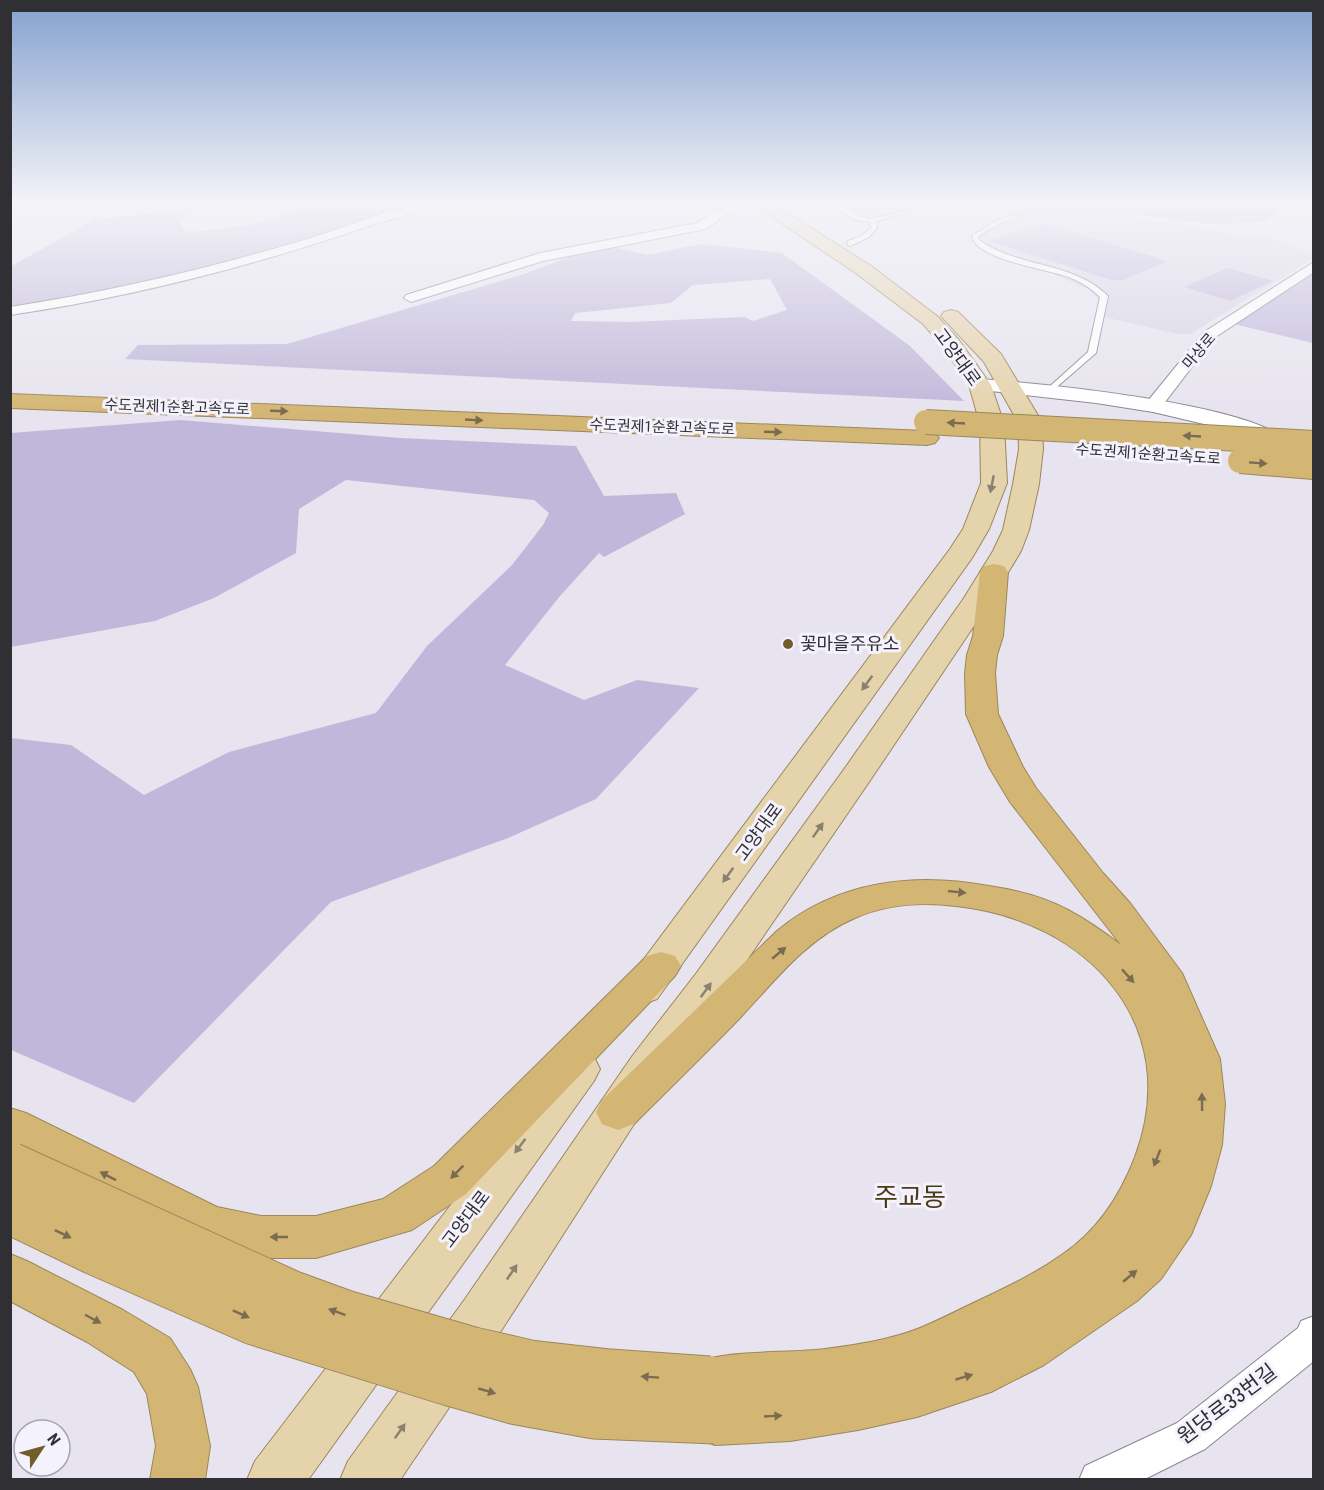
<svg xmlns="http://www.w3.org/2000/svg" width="1324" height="1490" viewBox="0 0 1324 1490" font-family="'Roboto Condensed','Noto Sans KR',sans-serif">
	<rect width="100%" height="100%" fill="#e7e4ef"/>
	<path fill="#d8d4e5" d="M 1065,204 L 1247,237 L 1265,236 L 1313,254 L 1313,259 L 1190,334 L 1177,334 L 1100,316 L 1102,303 L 1089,290 L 1042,269 L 987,252 L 969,239 L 976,231 L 1049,207 Z"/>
	<path fill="#c0b8da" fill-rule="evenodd" d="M 309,204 L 410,204 L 292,244 L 100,295 L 11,308 L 10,267 L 95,219 L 194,209 L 180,223 L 186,232 C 228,230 271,223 309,204 Z
		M 843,204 L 909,204 L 860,214 Z
		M 1082,204 L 1271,204 L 1278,213 L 1263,222 L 1211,224 L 1153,217 Z
		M 1044,224 L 1158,258 L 1166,262 L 1123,280 L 1111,280 L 988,241 Z
		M 701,244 L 782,253 L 910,346 L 964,401 L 125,359 L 138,345 L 287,344 L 524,274 L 569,257 L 614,247 L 647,255 ZM 770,279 L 787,310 L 753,321 L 744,317 L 630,322 L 571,321 L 575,313 L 671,303 L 693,285 Z
		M 1228,268 L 1273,281 L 1230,301 L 1184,287 Z
		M 1313,274 L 1313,343 L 1234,324 Z
		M 180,420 L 400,438 L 576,446 L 604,496 L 676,493 L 685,514 L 604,557 L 599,553 L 560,596 L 505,665 L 584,700 L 637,680 L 699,688 L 596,799 L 508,838 L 331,902 L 134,1103 L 11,1050 L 11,738 L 71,745 L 144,795 L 229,752 L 376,713 L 427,646 L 512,565 L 543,525 L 549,513 L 534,500 L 346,480 L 299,509 L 296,553 L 214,598 L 155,621 L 11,647 L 11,433 Z"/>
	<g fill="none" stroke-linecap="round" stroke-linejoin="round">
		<g stroke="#898690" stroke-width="2">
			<path id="service" d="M 828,204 C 845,204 855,220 873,218 C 897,216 919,204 944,204 L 876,221 L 877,228 L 869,237 L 850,246 L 847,244 L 848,241 L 861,236 L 871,228 L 870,222 L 855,220 Z
				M 1044,204 L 1065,204 L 1072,207 L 1069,209 C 1064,208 1059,206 1055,206 C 1033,206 995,224 978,237 L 979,240 C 1018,268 1073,261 1108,296 L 1096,353 L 1051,392 L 1047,390 L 1048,388 L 1088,352 L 1100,297 C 1092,289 1083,283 1073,279 C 1051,269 977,261 972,236 L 998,220 Z"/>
		</g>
		<g stroke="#898690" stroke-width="2">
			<path id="minor" d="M 410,204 L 428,204 C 417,214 384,221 369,226 C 253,266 132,297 10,315 L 10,307 C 107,292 203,270 297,242 C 335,231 372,217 410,204 Z
				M 732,204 L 750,204 L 726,215 L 706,229 L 543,261 L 411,302 L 404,298 L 406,295 L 540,253 L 697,223 L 718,209 Z
				M 1314,262 L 1314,272 L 1214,338 L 1159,410 L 1147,410 L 1145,406 L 1147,402 L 1204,332 Z
				M 1314,1316 L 1314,1361 L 1205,1449 L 1143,1480 L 1079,1480 L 1085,1466 L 1177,1423 L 1298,1328 L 1301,1321 Z"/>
		</g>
		<g stroke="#898690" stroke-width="2">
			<path id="tertiary" d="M 980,379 C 1034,383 1261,404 1289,444 L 1286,449 L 1278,451 L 1270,449 L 1238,432 L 1153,412 L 1096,403 L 973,389 L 970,385 L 973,381 Z"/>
		</g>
		<g stroke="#9b875d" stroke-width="2">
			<path id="primary" d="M 753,204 L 773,204 L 871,266 L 937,316 L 959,340 L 991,385 L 1004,424 L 1007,483 L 989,529 L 972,558 L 657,999 L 643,1004 L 629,999 L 623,989 L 629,979 L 950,549 L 963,529 L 981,483 L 980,424 L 969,385 L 944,348 L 923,324 L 857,274 Z
				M 951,310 L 958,312 L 1001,354 L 1042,422 L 1043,449 L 1039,484 L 1029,530 L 1021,551 L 992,599 L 869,782 L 723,995 L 663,1079 L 501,1331 L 400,1480 L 340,1480 L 348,1461 L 465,1299 L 633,1055 L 695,975 L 845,768 L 964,598 L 993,551 L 1003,530 L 1013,484 L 1019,449 L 1018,422 L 984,362 L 941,316 L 944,312 Z
				M 579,1052 L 594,1057 L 600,1069 L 594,1081 L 308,1480 L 247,1480 L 255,1461 L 564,1057 Z"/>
		</g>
		<g stroke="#9b875d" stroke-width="2">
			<path id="motorway" d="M 10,394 L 927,431 L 935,433 L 939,438 L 935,443 L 927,445 L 10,408 Z
				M 994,564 L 1004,566 L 1008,572 L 1003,636 L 997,655 L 995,673 L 998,714 L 1023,767 L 1036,788 L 1103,873 L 1130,903 L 1182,973 L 1220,1059 L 1225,1104 L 1222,1145 L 1211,1186 L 1191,1235 L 1161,1279 L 1137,1301 L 1044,1365 L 991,1392 L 917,1417 L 858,1430 L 790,1441 L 715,1445 L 696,1437 L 688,1419 L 697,1401 L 691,1398 L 683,1381 L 691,1364 C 728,1349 783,1354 825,1349 C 856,1345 890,1340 920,1328 C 942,1319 962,1308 984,1298 C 1011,1285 1038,1272 1063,1254 C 1098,1230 1120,1196 1135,1157 C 1185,1024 1087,920 956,906 C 923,902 886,904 855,918 C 807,938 774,982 739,1019 C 704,1055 669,1089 634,1124 L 618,1130 L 602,1124 L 596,1112 L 602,1100 L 777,931 C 837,881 914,872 989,886 C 1016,890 1044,897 1068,910 C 1087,920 1104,932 1121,945 L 1010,802 L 989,767 L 966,714 L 965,673 L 967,655 L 973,636 L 980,572 L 984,566 Z
				M 661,952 L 675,956 L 681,966 L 675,976 L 466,1194 L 412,1230 L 316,1258 L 261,1258 L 194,1240 L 144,1217 L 10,1147 L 10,1108 L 26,1113 L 217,1207 L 261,1216 L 316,1216 L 383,1199 L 434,1166 L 647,956 Z
				M 10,1254 L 27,1261 L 123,1310 L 170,1338 L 190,1369 L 198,1387 L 210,1446 L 205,1480 L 150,1480 L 156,1446 L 147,1394 L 134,1372 L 87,1342 L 10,1301 Z"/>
		</g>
		<use href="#service" fill="#fff" fill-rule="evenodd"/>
		<use href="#minor" fill="#fff" fill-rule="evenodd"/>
		<use href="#tertiary" fill="#fff" fill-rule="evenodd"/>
		<use href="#primary" fill="#e5d3ac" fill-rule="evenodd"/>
		<use href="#motorway" fill="#d4b674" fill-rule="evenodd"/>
		<g stroke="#9b875d" stroke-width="26" stroke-linecap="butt">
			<path id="motorway-bridge-far1" d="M 926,422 L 1314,443
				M 1240,461 L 1314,467"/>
		</g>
		<g stroke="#9b875d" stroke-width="51" stroke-linecap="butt">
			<path id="motorway-bridge" d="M 10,1167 L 290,1295 L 345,1315 L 473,1352 L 530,1365 L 610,1374 L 709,1381
				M 10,1209 L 95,1250 L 254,1320 L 453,1382 L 517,1400 L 594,1414 L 715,1419"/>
		</g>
		<use href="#motorway-bridge-far1" stroke="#d4b674" stroke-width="24"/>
		<use href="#motorway-bridge" stroke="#d4b674" stroke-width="49"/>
	</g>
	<defs><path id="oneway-solid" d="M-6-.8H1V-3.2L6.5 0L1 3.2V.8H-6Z" transform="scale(1.5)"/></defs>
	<g fill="#7a6c50">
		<use href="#oneway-solid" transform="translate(279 411) rotate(2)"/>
		<use href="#oneway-solid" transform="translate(474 420) rotate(3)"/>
		<use href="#oneway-solid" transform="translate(956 423) rotate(-177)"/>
		<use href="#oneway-solid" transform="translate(773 432) rotate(2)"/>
		<use href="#oneway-solid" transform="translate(1192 436) rotate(-177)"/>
		<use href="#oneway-solid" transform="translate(1258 463) rotate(4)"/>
		<use href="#oneway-solid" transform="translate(957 892) rotate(6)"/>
		<use href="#oneway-solid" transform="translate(779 953) rotate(-40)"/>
		<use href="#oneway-solid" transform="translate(1128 976) rotate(48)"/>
		<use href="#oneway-solid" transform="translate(1202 1102) rotate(-91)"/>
		<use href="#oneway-solid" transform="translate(1157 1158) rotate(111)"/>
		<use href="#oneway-solid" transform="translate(457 1172) rotate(135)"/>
		<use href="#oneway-solid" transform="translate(108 1176) rotate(-153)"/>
		<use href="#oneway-solid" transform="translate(63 1234) rotate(26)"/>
		<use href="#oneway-solid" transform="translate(279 1237) rotate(180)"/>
		<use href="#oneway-solid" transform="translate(1130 1276) rotate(-40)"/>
		<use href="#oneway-solid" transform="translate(337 1312) rotate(-160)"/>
		<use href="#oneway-solid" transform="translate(241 1314) rotate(24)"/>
		<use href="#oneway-solid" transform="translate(93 1319) rotate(28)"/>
		<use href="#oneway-solid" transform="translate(650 1377) rotate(-176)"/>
		<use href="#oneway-solid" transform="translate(964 1377) rotate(-17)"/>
		<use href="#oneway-solid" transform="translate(487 1391) rotate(16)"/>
		<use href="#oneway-solid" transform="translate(773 1416) rotate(-3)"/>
	</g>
	<g fill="#8a8170">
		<use href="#oneway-solid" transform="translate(992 484) rotate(101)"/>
		<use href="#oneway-solid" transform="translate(867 683) rotate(126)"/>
		<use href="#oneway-solid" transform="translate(818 830) rotate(-55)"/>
		<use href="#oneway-solid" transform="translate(728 875) rotate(126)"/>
		<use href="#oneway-solid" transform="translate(706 990) rotate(-54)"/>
		<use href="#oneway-solid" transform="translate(520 1146) rotate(127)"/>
		<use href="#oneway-solid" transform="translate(512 1272) rotate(-56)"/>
		<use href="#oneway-solid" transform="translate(400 1431) rotate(-55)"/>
	</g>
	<linearGradient id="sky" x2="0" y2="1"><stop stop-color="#84a1cf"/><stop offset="0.49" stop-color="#f4f3f8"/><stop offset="1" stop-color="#f4f3f8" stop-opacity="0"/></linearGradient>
	<rect width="1324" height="413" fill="url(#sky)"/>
	<circle fill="#725c2c" stroke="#f4f2fc" stroke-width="2" cx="788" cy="644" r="6"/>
	<g text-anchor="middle" stroke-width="6" stroke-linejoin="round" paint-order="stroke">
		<g font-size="15" fill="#302f33" stroke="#f4f2fc">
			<text transform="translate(1199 351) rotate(-49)" y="5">마상로</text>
			<text transform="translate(177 407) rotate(2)" y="5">수도권제1순환고속도로</text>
			<text transform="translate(662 427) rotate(2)" y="5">수도권제1순환고속도로</text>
			<text transform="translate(1148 454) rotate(4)" y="5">수도권제1순환고속도로</text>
		</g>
		<g font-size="18" fill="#302f33" stroke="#f4f2fc">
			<text transform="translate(957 357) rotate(54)" y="6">고양대로</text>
			<text transform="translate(759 832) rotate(-54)" y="6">고양대로</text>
			<text transform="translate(466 1219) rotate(-53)" y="6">고양대로</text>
		</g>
		<g font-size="18" fill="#302f33" stroke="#f4f2fc" text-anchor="start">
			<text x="800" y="650">꽃마을주유소</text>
		</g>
		<g font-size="21" fill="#302f33" stroke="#f4f2fc">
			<text transform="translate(1227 1404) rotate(-37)" y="7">원당로33번길</text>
		</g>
		<g font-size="26" fill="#4b3a13" stroke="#f4f2fc">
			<text x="910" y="1206">주교동</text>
		</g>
	</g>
	<rect width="1324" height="1490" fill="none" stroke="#302f33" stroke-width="24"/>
	<g transform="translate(42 1448) rotate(54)"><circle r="28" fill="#f4f2fc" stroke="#a6a4ac" stroke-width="1.5"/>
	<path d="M0-4.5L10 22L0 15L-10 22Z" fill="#725c2c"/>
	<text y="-9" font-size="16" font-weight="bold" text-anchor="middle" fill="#302f33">N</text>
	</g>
</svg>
